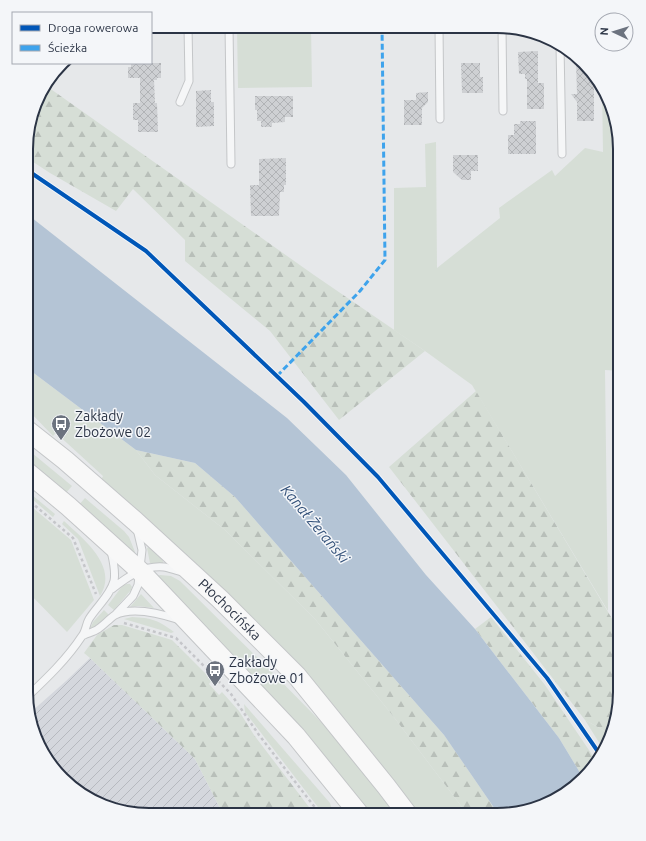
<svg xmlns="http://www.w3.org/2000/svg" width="646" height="841" viewBox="0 0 646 841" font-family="Ubuntu,sans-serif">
	<defs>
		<pattern id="industrial-furrows" width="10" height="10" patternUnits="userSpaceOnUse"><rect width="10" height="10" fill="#d4d7dd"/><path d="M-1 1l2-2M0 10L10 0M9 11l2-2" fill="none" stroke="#b6b9bf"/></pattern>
		<pattern id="forest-firs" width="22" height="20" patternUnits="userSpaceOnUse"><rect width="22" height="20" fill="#d6ded6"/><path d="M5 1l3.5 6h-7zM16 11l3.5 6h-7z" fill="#b8bfb9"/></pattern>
		<pattern id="building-cross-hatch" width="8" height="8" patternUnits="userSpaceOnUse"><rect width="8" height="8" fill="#ced0d3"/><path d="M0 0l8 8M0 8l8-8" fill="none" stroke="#b1b3b6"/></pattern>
	</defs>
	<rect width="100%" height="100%" fill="#e6e8ea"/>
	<path fill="url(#industrial-furrows)" d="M 90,658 L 195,759 L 223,814 L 133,814 L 80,794 L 39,747 L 31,712 L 66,681 Z"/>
	<path fill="#d6ded6" d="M 311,26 L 312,87 L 238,88 L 237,27 Z
		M 602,89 L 607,94 L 620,149 L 620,371 L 605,370 L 608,611 L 472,385 L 425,351 L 394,330 L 394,188 L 426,187 L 425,144 L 436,142 L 437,268 L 500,218 L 499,208 L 552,170 L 555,176 L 585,148 L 603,152 Z
		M 27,368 L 136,450 L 155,475 L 225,530 L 315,619 L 393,716 L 468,815 L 418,815 C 390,777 361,739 331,702 C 262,621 182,549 101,480 L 103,476 L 56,433 L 53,436 L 27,409 Z
		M 26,448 L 72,486 L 65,494 L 26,461 Z
		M 26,490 L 55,514 L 53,517 L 26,494 Z
		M 85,498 L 124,531 L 129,537 L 135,552 L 131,554 L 78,506 Z
		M 26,502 L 71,540 L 94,600 L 67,632 L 26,590 Z
		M 64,521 C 83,539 119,566 100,596 L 78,539 L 62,524 Z
		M 149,547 L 163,561 L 163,563 L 150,563 L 147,548 Z
		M 160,575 L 171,576 L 180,581 L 268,668 L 321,722 L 347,751 L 397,815 L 370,815 L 357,798 L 265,690 L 210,631 L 156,577 Z
		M 127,584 L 130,584 L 132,587 L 131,590 L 114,610 L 108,605 L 123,585 Z
		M 141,594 L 154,608 L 138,606 L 130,607 Z
		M 104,610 L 109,615 L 97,626 L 90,629 L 93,622 Z
		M 132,617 C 152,618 158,620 174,632 L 171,633 L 124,619 Z
		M 244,704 L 330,803 L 332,810 L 330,815 L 324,815 L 245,712 Z
		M 585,720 L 603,730 L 608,736 L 603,749 Z"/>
	<path fill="url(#forest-firs)" d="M 45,85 L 314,275 L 425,351 L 339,420 L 270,331 L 185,261 L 185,240 L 133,189 L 116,211 L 50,173 L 27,158 L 27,133 L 42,88 Z
		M 476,391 L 620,632 L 620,700 L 608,736 L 603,730 L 585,720 L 389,467 Z
		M 136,450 L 195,463 L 235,497 L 444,735 L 499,815 L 468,815 L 393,716 L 315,619 L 225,530 L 155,475 Z
		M 491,617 L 545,685 L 597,762 L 582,776 L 559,738 L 475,629 Z
		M 114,625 L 122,625 L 172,640 L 212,680 L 209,684 L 219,695 L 222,692 L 239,711 L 254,735 L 312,811 L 308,814 L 223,814 L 195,759 L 90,658 L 84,653 L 97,635 Z"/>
	<path fill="#b4c4d5" d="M 27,214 L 287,418 L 346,475 L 426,575 L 475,629 L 559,738 L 582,776 L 552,802 L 499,815 L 444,735 L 235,497 L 195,463 L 136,450 L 27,368 Z"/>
	<path fill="url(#building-cross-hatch)" d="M 538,51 L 538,83 L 544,83 L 544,109 L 527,109 L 527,79 L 525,79 L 525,74 L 519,74 L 518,52 Z
		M 576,59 L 594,79 L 594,121 L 577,121 L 577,102 L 571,94 L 577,94 Z
		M 131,63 L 161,63 L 161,78 L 157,78 L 157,80 L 154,80 L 155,103 L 157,103 L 158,132 L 138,132 L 138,120 L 133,120 L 133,103 L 140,103 L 140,78 L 128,78 L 128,67 L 131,67 Z
		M 461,63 L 480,63 L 480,77 L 483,77 L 483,93 L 462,93 Z
		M 211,90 L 211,102 L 214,102 L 214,126 L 196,127 L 196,91 Z
		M 428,92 L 428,102 L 422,108 L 422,125 L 404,125 L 404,100 L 416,100 L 416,93 Z
		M 255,96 L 293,96 L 293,117 L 285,117 L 285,122 L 272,123 L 272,127 L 261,127 L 261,121 L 257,121 L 257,110 L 255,110 Z
		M 520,121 L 536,121 L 536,154 L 508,154 L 508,135 L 514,135 L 514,124 L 520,124 Z
		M 453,155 L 478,155 L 478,171 L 471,171 L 471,180 L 462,180 L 453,172 Z
		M 286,158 L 286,185 L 284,185 L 284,192 L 280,192 L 279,216 L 251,216 L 250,185 L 259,185 L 259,159 Z"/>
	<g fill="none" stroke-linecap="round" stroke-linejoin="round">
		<g stroke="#c4c6c8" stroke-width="9">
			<path id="service" d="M 229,26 L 231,164
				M 439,27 L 440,119
				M 502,27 L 503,111
				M 560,45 L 562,154
				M 180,102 L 189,81 L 188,26
				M 112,589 C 127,577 144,565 164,567 C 170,568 177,571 183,572
				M 116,614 L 133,596 L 138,585 L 142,550 L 137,529
				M 84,635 C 88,633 94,632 98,629 C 104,625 109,619 115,615 C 133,606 162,614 180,620
				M 27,697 C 47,678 67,659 82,636 C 86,631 86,624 89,619 C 97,606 110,596 114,581 C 116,571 113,560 111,551"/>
		</g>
		<g stroke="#c4c6c8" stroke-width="21">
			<g id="secondary">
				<path id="s1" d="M 27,430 L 65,460 L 135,521 L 220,599 L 297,676 L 386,786 L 408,815"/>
				<path d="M 26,471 L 68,506 L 140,571 L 296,736 L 360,815"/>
			</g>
		</g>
		<path stroke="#c5c6ca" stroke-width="2.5" stroke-dasharray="3 3" stroke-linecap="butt" d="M 26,498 L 73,538 L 96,594
			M 124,623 L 176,638 L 201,663 L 231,694 L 259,735 L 320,814"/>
		<use href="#service" stroke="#f5f6f7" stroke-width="7"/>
		<use href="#secondary" stroke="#f8f8f8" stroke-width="19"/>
		<path stroke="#3ea3ec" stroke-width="3" stroke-dasharray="6 3" stroke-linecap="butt" d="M 277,376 L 360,291 L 385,260 L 382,27"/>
		<g stroke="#f4f6f9" stroke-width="6">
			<path id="cycleway" d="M 27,170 L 146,251 L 304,402 L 378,477 L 547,678 L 601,756"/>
		</g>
		<use href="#cycleway" stroke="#0057b8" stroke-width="4"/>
	</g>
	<defs>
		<g id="bus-pin" transform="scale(1)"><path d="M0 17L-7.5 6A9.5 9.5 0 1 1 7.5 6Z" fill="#6c737f" stroke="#f4f6f9"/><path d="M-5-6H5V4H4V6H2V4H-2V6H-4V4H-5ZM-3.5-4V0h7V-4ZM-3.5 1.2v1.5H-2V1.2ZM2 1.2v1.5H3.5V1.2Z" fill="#fff"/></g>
	</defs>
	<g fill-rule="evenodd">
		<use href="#bus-pin" x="61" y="424"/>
		<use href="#bus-pin" x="215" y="670"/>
	</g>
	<g text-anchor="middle" stroke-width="3" stroke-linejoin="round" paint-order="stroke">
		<g font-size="14" fill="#2b3445" stroke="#f4f6f9" text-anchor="start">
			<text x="75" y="421">Zakłady<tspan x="75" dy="16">Zbożowe 02</tspan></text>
			<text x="229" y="667">Zakłady<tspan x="229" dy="16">Zbożowe 01</tspan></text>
		</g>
		<g font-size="14" fill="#2b3445" stroke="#f4f6f9">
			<text dy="5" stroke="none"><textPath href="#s1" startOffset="271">Płochocińska</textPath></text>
		</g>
		<g font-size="15" font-style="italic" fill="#34527a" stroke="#f4f6f9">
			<text transform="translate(315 524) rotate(50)" y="5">Kanał Żerański</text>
		</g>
	</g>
	<path d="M0 0H646V841H0ZM149 33H497A116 116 0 0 1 613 149V692A116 116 0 0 1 497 808H149A116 116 0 0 1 33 692V149A116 116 0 0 1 149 33Z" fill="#f4f6f9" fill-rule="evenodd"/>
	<path fill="none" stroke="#2b3445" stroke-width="2" d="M149 33H497A116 116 0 0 1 613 149V692A116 116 0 0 1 497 808H149A116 116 0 0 1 33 692V149A116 116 0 0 1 149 33Z"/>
	<rect x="12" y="12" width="140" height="52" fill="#f4f6f9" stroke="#a4a8b1"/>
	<rect x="20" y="25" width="20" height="6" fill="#0057b8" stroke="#a4a8b1"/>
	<text x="48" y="32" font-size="12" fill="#2b3445">Droga rowerowa</text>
	<rect x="20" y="45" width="20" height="6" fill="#3ea3ec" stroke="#a4a8b1"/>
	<text x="48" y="52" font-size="12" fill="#2b3445">Ścieżka</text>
	<g transform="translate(614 32) rotate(274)"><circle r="19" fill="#f4f6f9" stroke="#a4a8b1"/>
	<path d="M0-3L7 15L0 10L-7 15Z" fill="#6c737f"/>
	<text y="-6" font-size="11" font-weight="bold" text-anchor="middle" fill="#2b3445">N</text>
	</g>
</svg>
